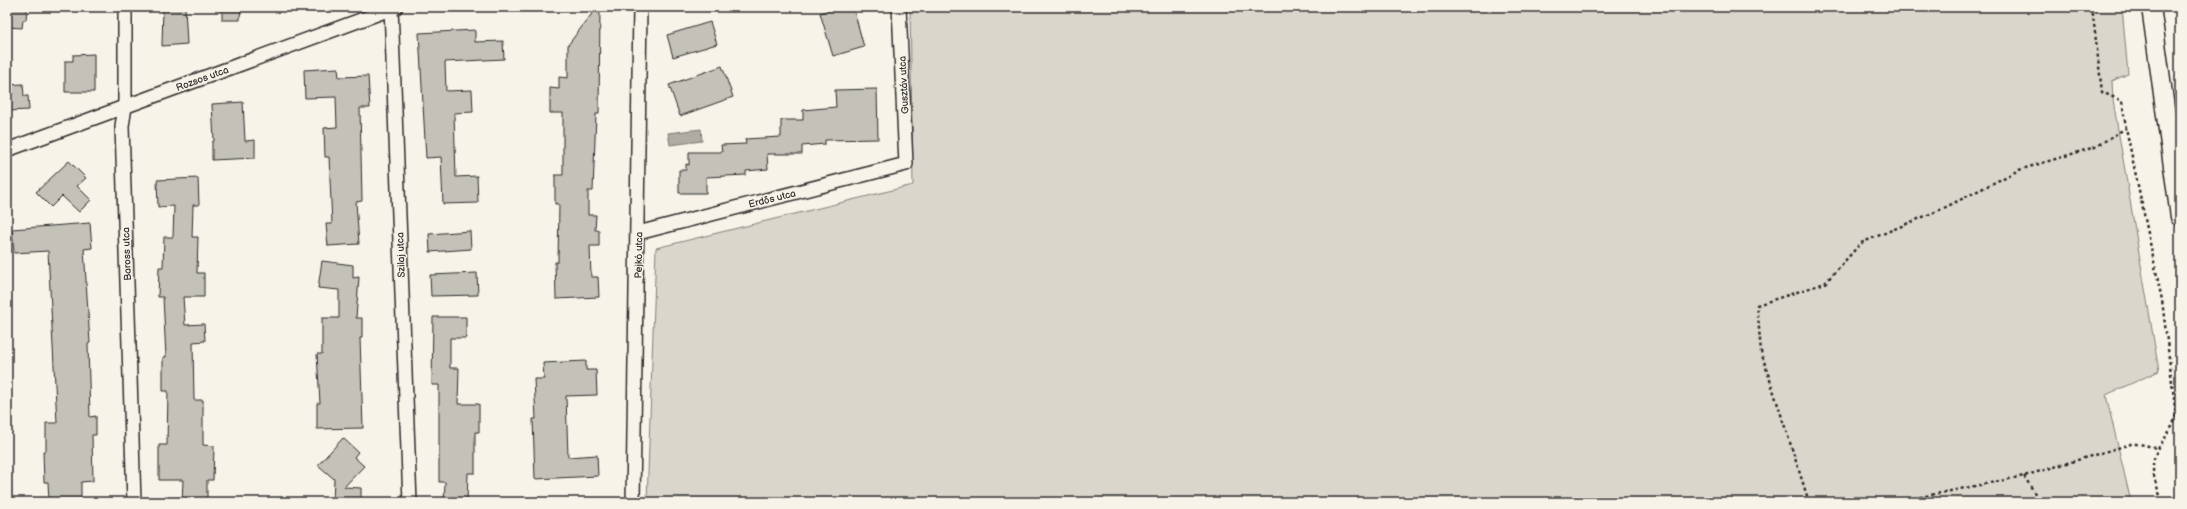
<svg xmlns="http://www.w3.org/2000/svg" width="2187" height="509" viewBox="0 0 2187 509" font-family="'Balsamiq Sans',sans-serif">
	<rect width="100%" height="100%" fill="#f7f3e8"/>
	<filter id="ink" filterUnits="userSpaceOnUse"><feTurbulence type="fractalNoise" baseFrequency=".025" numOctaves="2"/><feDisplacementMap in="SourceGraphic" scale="8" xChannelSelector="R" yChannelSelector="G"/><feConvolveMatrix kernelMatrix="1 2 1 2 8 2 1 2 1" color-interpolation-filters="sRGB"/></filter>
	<g filter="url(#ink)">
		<path fill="#dad6cc" stroke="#82807c" d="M 910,7 L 2122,7 L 2128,74 L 2112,81 L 2113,100 L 2159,371 L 2106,395 L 2131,502 L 647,502 L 656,248 L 913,185 Z"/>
		<path fill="#afaca4" stroke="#7a7874" d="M 701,129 L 702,141 L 670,145 L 668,133 Z"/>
		<path fill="#c4c1b9" stroke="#2b2b2b" d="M 7,7 L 27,7 L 26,20 L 23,20 L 22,28 L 7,27 Z
			M 163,7 L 185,7 L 187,44 L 162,46 Z
			M 222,7 L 241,7 L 240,20 L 222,20 Z
			M 597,7 L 600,7 L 599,114 L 596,114 L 593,191 L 588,191 L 588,215 L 596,215 L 595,230 L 599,230 L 599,246 L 590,246 L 591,277 L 598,277 L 599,297 L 556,299 L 555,262 L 558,262 L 559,204 L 555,204 L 555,175 L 563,175 L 563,113 L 550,113 L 550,88 L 559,89 L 559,77 L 568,78 L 568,45 Z
			M 839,7 L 853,7 L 864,47 L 833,56 L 820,13 Z
			M 710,22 L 717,44 L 673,57 L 667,35 Z
			M 475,30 L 475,42 L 503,41 L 504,59 L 445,62 L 446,91 L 472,90 L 473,112 L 454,113 L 456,177 L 477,176 L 478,203 L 443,204 L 441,157 L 426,158 L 419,33 Z
			M 94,54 L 94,92 L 65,92 L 65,61 L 73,61 L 73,55 Z
			M 722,66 L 733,97 L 680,116 L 669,85 Z
			M 338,68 L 339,77 L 368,76 L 370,108 L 360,108 L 362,201 L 356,202 L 359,244 L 328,246 L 326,224 L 332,224 L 329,157 L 325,157 L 324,128 L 337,127 L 336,97 L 305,98 L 304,70 Z
			M 23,84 L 24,96 L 28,96 L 29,110 L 7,111 L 7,85 Z
			M 877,89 L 878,139 L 825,140 L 825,144 L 802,146 L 802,154 L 767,154 L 768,169 L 746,171 L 746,175 L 706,177 L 706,193 L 679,193 L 679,170 L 686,170 L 686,164 L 689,165 L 689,152 L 722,152 L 721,145 L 746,144 L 745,139 L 781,137 L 781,120 L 803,120 L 803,110 L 836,107 L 835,90 Z
			M 243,102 L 245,141 L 255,140 L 255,158 L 212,160 L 212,142 L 214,141 L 212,104 Z
			M 69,161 L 86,178 L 77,186 L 91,200 L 79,212 L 62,196 L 51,207 L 36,192 Z
			M 198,178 L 199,205 L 193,205 L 192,237 L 198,237 L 197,273 L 204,273 L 204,297 L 183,297 L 185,325 L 204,324 L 205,341 L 193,342 L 194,400 L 203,400 L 203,445 L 214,446 L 213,480 L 207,480 L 207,502 L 182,502 L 183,480 L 159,480 L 159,445 L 167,445 L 168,391 L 163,391 L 163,357 L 166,357 L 163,297 L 158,297 L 159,267 L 163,267 L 164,237 L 173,237 L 174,206 L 158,207 L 157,180 Z
			M 90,223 L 92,248 L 84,249 L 90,343 L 88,344 L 90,417 L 96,416 L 96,435 L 92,435 L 93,481 L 81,482 L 81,502 L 49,502 L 48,482 L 44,482 L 43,451 L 46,451 L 46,423 L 57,423 L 48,251 L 14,253 L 12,229 Z
			M 470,231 L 471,249 L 430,252 L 429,234 Z
			M 322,261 L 353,265 L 353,278 L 359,277 L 356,318 L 362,318 L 362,338 L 360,338 L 363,428 L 317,429 L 317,403 L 320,403 L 317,354 L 322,354 L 322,318 L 339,318 L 339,290 L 318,288 Z
			M 477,273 L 478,295 L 431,296 L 430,275 Z
			M 433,317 L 466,317 L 466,338 L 450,338 L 450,368 L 459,368 L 458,404 L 479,404 L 479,432 L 475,432 L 475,473 L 468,473 L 467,502 L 444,502 L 445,482 L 439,482 L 439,385 L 432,385 Z
			M 586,361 L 586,370 L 596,370 L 597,395 L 566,396 L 568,457 L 597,455 L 598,476 L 535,479 L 533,419 L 536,419 L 534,379 L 544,379 L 543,363 Z
			M 343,438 L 358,452 L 354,457 L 364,466 L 344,487 L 361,488 L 361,502 L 333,502 L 334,479 L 318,465 Z"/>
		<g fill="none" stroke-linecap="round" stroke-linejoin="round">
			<g stroke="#2b2b2b" stroke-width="16">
				<path id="minor" d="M 125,7 L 125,107 L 122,126 L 134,502
					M 391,7 L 410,502
					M 7,150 L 396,7
					M 638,233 L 906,164 L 899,7
					M 633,502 L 640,7"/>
			</g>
			<g stroke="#2b2b2b" stroke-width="21">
				<path id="secondary" d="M 2151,7 L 2180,217"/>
			</g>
			<path stroke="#2b2b2b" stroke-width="2.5" stroke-dasharray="3 3" stroke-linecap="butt" d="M 2092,7 L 2102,92 L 2122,101 L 2126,128 L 2162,300 L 2176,415 C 2172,435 2154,446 2153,465 C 2152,476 2159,491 2162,502
				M 2024,476 L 2036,495 L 2037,502
				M 1809,502 L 1761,352 L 1757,305 L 1825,283 L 1861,243 L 1942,209 L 2019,170 L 2095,147 L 2126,128
				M 1896,502 L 2024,476 L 2131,444 L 2140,444 L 2157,448"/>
			<use href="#minor" stroke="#f7f3e8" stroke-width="13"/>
			<use href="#secondary" stroke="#f7f3e8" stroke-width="18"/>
		</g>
	</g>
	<g text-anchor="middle" stroke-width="3" stroke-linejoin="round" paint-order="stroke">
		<g font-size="10" fill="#2b2b2b" stroke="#f7f3e8">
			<text transform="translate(202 78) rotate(-20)" y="4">Rozsos utca</text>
			<text transform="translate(903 85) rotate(-93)" y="4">Gusztáv utca</text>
			<text transform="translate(772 198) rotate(-14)" y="4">Erdős utca</text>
			<text transform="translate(126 254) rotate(-92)" y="4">Baross utca</text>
			<text transform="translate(400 255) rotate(-92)" y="4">Szilaj utca</text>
			<text transform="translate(638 255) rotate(-89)" y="4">Pejkó utca</text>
		</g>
	</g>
	<rect width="2187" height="509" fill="none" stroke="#f7f3e8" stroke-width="24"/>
	<rect x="12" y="12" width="2163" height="485" fill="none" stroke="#2b2b2b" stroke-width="1.5" filter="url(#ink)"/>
</svg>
